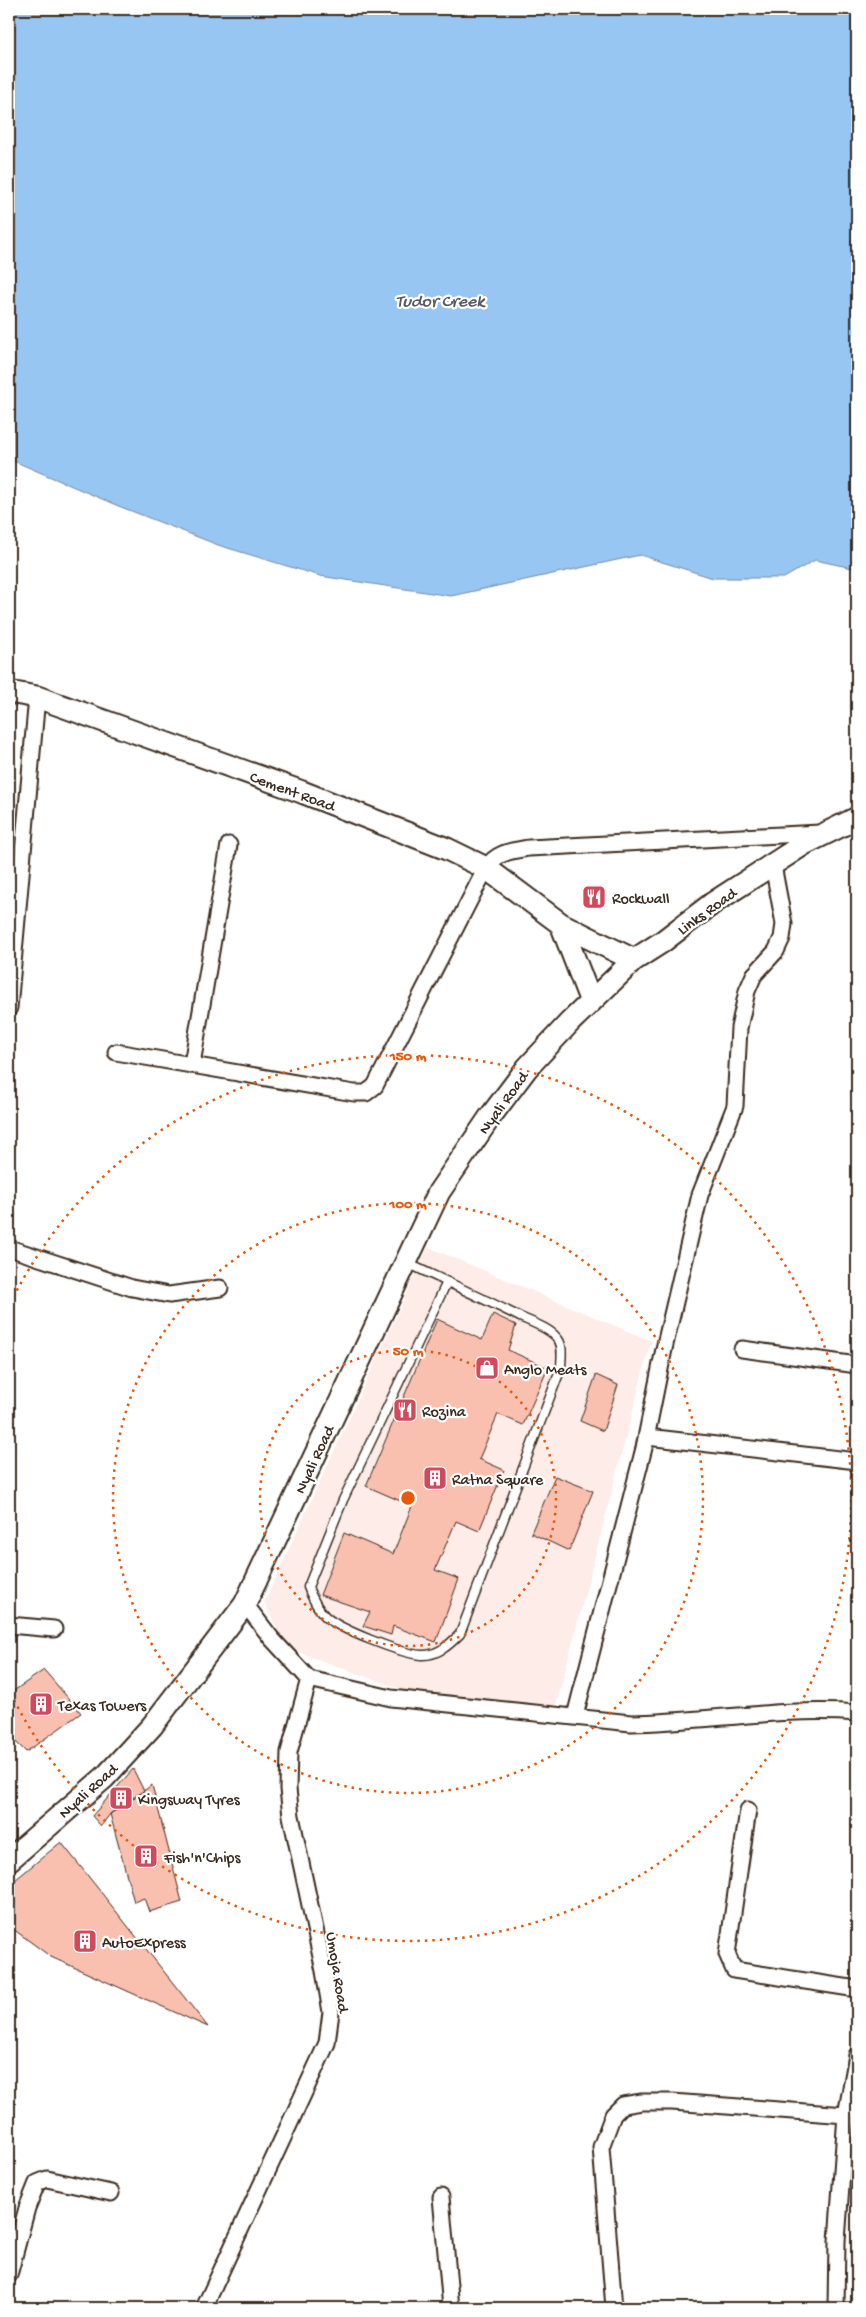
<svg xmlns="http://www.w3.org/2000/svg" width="866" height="2317" viewBox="0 0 866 2317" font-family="'Gochi Hand',sans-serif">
	<rect width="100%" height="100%" fill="#fff"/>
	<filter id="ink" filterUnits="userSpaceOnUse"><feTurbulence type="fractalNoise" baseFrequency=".02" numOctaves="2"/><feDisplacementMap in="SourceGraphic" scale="10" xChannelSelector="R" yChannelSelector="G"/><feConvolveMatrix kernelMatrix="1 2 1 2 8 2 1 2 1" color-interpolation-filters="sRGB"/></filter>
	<g filter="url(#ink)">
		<path fill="#fdece7" d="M 428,1247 L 651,1341 L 556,1705 L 417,1695 L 287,1648 L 264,1603 Z"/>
		<path fill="#98c6f3" stroke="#73889e" d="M 9,9 L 857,9 L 857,569 L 815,560 L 784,578 L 713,578 L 640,555 L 451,596 L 320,576 L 218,545 L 116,505 L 9,459 Z"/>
		<path fill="#f9c0af" stroke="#3b2a1e" d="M 493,1314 L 516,1325 L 508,1350 L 548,1368 L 523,1425 L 498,1414 L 479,1459 L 504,1470 L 479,1531 L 456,1521 L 435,1570 L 459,1579 L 436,1642 L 393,1626 L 391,1635 L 363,1626 L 370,1612 L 320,1595 L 344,1533 L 393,1554 L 412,1506 L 366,1486 L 437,1319 L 482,1340 Z
			M 596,1375 L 618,1385 L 603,1431 L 580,1421 Z
			M 555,1476 L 593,1491 L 569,1551 L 531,1533 Z
			M 44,1670 L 81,1713 L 26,1752 L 9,1735 L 9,1694 Z
			M 133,1769 L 144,1791 L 110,1814 L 101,1826 L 92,1816 Z
			M 152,1785 L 182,1902 L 149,1912 L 144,1898 L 134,1902 L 110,1814 Z
			M 61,1842 L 208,2027 L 51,1957 L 9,1926 L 9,1885 Z"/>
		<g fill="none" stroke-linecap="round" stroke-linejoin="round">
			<g stroke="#3b2a1e" stroke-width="11">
				<path id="service" d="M 407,1263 C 445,1281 482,1298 520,1317 C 531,1322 549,1328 557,1338 C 564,1345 561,1359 561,1368 L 460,1634 C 450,1644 438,1656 421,1655 C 403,1654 338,1629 325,1616 C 317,1608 312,1598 308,1587 L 343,1500 L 447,1282"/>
			</g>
			<g stroke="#3b2a1e" stroke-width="19">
				<path id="minor" d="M 9,1008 L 37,697
					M 116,1052 L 354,1093 L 366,1093 L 375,1086 L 486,868 C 497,852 511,851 529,848 L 820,833
					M 192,1064 L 229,845
					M 9,1248 L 132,1288 L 169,1295 L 220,1288
					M 742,1349 L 857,1365
					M 647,1437 L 857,1461
					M 245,1604 L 272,1639 L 309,1679 L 391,1698 L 631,1723 C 706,1722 782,1707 857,1713
					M 9,1625 L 54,1629
					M 575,1716 L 644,1448 L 664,1349 L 700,1195 L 735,1106 L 739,1028 L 747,991 L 754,975 L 776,951 L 782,938 L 784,924 L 773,865
					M 748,1810 L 727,1954 L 734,1970 L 857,1989
					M 441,2197 L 451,2308
					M 9,2275 L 27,2208 L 37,2183 L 47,2179 L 111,2193
					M 204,2308 L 327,2043 L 331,2012 L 324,1971 L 291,1816 L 288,1789 L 289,1752 L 309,1679
					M 614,2308 L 601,2147 L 613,2115 L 623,2105 L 642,2102 L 672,2102 L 846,2115
					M 836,2308 L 837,2241 L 846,2115 L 857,2055"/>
			</g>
			<g stroke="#3b2a1e" stroke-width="25">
				<path id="secondary" d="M 9,692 L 37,697 L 302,792 L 447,849 L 486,868 L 561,924 L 634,960
					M 561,924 L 591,1002
					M 9,1860 L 105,1777 L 152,1726 L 245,1604 L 439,1192 L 490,1117 L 527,1068 L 570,1022 L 634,960 L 662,942 L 713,903 L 804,844 L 857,818"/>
			</g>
			<use href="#service" stroke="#fff" stroke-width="8"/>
			<use href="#minor" stroke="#fff" stroke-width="15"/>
			<use href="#secondary" stroke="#fff" stroke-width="21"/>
		</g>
	</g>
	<g fill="none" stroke="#e8590c" stroke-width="2.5" stroke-dasharray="2.5 5">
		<circle cx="408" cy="1498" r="148"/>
		<circle cx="408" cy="1498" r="295"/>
		<path d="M10 1304A443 443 0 1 1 10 1692"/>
	</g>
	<defs>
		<g id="restaurant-square" transform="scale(1.25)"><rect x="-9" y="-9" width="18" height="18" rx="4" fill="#d1495b" stroke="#fff"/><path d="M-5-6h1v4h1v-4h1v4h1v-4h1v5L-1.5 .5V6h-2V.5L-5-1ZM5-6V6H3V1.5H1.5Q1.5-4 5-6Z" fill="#fff"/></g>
		<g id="shop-square" transform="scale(1.25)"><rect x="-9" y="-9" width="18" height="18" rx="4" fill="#d1495b" stroke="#fff"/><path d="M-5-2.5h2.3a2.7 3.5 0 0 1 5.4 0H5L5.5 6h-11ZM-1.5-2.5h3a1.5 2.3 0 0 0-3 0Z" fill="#fff"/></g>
		<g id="building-square" transform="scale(1.25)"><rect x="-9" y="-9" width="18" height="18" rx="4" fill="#d1495b" stroke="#fff"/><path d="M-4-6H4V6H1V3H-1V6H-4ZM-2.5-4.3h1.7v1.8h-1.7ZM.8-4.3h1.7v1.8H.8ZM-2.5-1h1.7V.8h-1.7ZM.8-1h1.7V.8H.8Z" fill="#fff"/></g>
	</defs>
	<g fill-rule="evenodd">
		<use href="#restaurant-square" x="594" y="897"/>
		<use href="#shop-square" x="487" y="1368"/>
		<use href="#restaurant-square" x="405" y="1410"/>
		<use href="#building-square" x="435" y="1478"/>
		<use href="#building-square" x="41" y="1704"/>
		<use href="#building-square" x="121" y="1798"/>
		<use href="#building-square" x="146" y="1856"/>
		<use href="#building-square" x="85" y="1941"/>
	</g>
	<g text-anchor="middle" stroke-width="4.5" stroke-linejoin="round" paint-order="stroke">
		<g font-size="16" fill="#3b2a1e" stroke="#fff">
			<text transform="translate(293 790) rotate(20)" y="6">Cement Road</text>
			<text transform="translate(706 910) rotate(-36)" y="6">Links Road</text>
			<text transform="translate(502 1102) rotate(-54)" y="6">Nyali Road</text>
			<text transform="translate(313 1459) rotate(-65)" y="6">Nyali Road</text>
			<text transform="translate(87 1790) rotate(-42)" y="6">Nyali Road</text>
			<text transform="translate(339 1972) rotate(81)" y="6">Umoja Road</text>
		</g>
		<g font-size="16" fill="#3b2a1e" stroke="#fff" text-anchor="start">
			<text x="612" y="903">Rockwall</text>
			<text x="504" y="1374">Anglo Meats</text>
			<text x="422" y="1416">Rozina</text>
			<text x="452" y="1484">Ratna Square</text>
			<text x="58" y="1710">Texas Towers</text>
			<text x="138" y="1804">Kingsway Tyres</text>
			<text x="164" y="1862">Fish'n'Chips</text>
			<text x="102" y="1947">AutoExpress</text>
		</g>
		<g font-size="18" font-style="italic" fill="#57595e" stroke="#fff">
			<text x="440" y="306">Tudor Creek</text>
		</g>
	</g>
	<circle cx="408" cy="1498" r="8" fill="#e8590c" stroke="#fff" stroke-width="2.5"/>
	<g font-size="15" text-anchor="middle" font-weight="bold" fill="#e8590c" stroke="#fff" stroke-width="4.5" stroke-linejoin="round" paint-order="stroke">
		<text x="408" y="1060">150 m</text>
		<text x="408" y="1208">100 m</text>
		<text x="408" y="1355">50 m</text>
	</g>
	<rect width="866" height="2317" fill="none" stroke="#fff" stroke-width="30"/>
	<rect x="15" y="15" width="836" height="2287" fill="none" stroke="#3b2a1e" stroke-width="2" filter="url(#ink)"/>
</svg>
